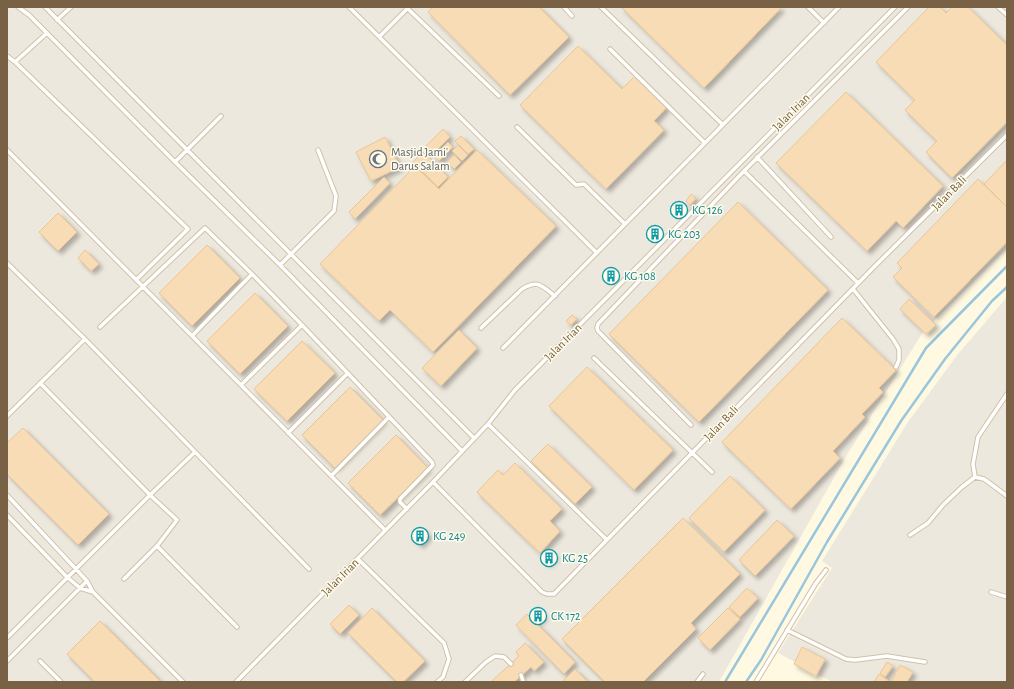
<svg xmlns="http://www.w3.org/2000/svg" width="1014" height="689" viewBox="0 0 1014 689" font-family="'Alegreya Sans',sans-serif">
	<defs>
		<filter id="shadow"><feDropShadow dx="3.5" dy="3.5" stdDeviation="2" flood-color="#0004"/></filter>
	</defs>
	<rect width="100%" height="100%" fill="#fff9e1"/>
	<path fill="#ede8dd" d="M 7,7 L 1007,7 L 1007,249 L 923,332 L 845,458 L 719,682 L 7,682 Z
		M 1007,297 L 1007,682 L 832,682 L 778,653 L 832,568 L 822,561 L 908,422 L 958,354 Z"/>
	<g fill="none" stroke-linecap="round" stroke-linejoin="round">
		<path stroke="#99c6dd" stroke-width="2.5" d="M 725,682 L 926,348 L 1007,266
			M 746,682 L 761,660 L 827,542 L 901,421 L 945,359 L 992,301 L 1007,287"/>
	</g>
	<path fill="#f7dcb6" stroke="#ebc595" filter="url(#shadow)" d="M 433,7 L 539,7 L 569,37 L 510,95 L 428,12 Z
		M 621,7 L 780,7 L 781,8 L 704,88 Z
		M 929,7 L 940,7 L 946,13 L 952,7 L 968,7 L 1007,45 L 1007,122 L 952,178 L 926,152 L 937,141 L 905,110 L 915,100 L 876,62 Z
		M 578,46 L 622,89 L 635,76 L 667,107 L 654,121 L 664,130 L 606,189 L 520,105 Z
		M 846,92 L 943,186 L 903,228 L 896,221 L 867,251 L 776,163 Z
		M 443,129 L 450,137 L 434,153 L 426,146 Z
		M 461,136 L 474,149 L 468,154 L 455,141 Z
		M 385,137 L 400,167 L 371,181 L 356,152 Z
		M 448,142 L 453,147 L 439,161 L 434,156 Z
		M 458,145 L 468,155 L 462,161 L 452,151 Z
		M 477,150 L 556,226 L 433,352 L 390,310 L 379,321 L 320,264 L 415,166 L 439,189 Z
		M 423,152 L 448,177 L 438,187 L 413,162 Z
		M 454,155 L 461,162 L 454,169 L 447,162 Z
		M 1007,160 L 1007,207 L 984,184 Z
		M 384,177 L 390,183 L 355,219 L 349,212 Z
		M 978,179 L 1007,207 L 1007,242 L 934,317 L 893,277 L 902,268 L 897,263 Z
		M 691,194 L 696,198 L 690,205 L 686,201 Z
		M 738,202 L 828,290 L 699,422 L 609,334 Z
		M 679,204 L 685,209 L 678,216 L 672,211 Z
		M 58,213 L 77,232 L 58,251 L 39,232 Z
		M 654,229 L 660,234 L 656,239 L 650,233 Z
		M 207,245 L 240,278 L 192,326 L 159,293 Z
		M 85,250 L 99,264 L 91,271 L 78,258 Z
		M 610,272 L 615,277 L 611,281 L 607,276 Z
		M 255,293 L 288,326 L 240,374 L 207,341 Z
		M 909,299 L 936,325 L 926,334 L 900,309 Z
		M 572,315 L 577,319 L 571,325 L 566,321 Z
		M 842,318 L 896,370 L 879,388 L 883,392 L 862,414 L 865,417 L 833,451 L 840,458 L 791,509 L 722,442 Z
		M 459,330 L 477,348 L 441,386 L 422,368 Z
		M 302,341 L 335,373 L 287,421 L 254,389 Z
		M 587,367 L 673,450 L 634,490 L 549,406 Z
		M 350,387 L 383,420 L 335,468 L 302,435 Z
		M 23,428 L 109,514 L 78,545 L 7,474 L 7,443 Z
		M 396,435 L 428,468 L 380,515 L 348,483 Z
		M 548,444 L 592,487 L 575,504 L 531,461 Z
		M 515,463 L 562,509 L 550,521 L 560,531 L 540,553 L 477,492 L 498,470 L 503,475 Z
		M 730,476 L 765,510 L 724,552 L 689,518 Z
		M 683,518 L 740,574 L 691,623 L 696,629 L 643,682 L 605,682 L 562,639 Z
		M 777,520 L 794,536 L 755,576 L 739,560 Z
		M 421,527 L 429,535 L 420,545 L 411,536 Z
		M 551,551 L 555,556 L 547,564 L 543,559 Z
		M 747,588 L 758,598 L 740,617 L 729,607 Z
		M 349,605 L 359,615 L 340,634 L 330,624 Z
		M 372,608 L 425,661 L 403,682 L 397,682 L 348,633 Z
		M 728,608 L 740,619 L 710,650 L 698,638 Z
		M 538,610 L 544,616 L 538,622 L 532,616 Z
		M 527,614 L 575,662 L 564,674 L 516,625 Z
		M 100,621 L 161,682 L 95,682 L 67,654 Z
		M 525,643 L 544,662 L 534,671 L 531,667 L 514,682 L 491,682 L 519,656 L 516,652 Z
		M 802,647 L 825,659 L 816,676 L 794,664 Z
		M 887,662 L 893,666 L 885,677 L 880,673 Z
		M 900,665 L 913,672 L 907,682 L 891,682 Z
		M 575,669 L 588,682 L 562,682 Z
		M 879,674 L 890,682 L 874,682 Z"/>
	<g fill="none" stroke-linecap="round" stroke-linejoin="round">
		<g stroke="#d1c1a7" stroke-width="5.5">
			<path id="service" d="M 18,7 L 29,15 L 175,162 L 280,265 L 462,451
				M 45,7 L 474,438
				M 349,7 L 597,253
				M 406,7 L 499,96
				M 564,7 L 572,16
				M 601,7 L 723,125
				M 808,7 L 824,23
				M 998,7 L 1007,15
				M 57,20 L 71,7
				M 379,37 L 408,8
				M 610,49 L 705,143
				M 7,56 L 15,62 L 188,229 L 136,280
				M 15,62 L 47,33
				M 517,127 L 576,185 L 584,184 L 625,224
				M 7,150 L 385,530
				M 757,157 L 831,237
				M 175,162 L 221,116
				M 744,171 L 858,283
				M 7,263 L 85,339 L 309,569
				M 280,265 L 334,211 L 336,196 L 318,150
				M 853,289 L 893,339 L 899,349 L 899,360 L 896,367
				M 302,325 L 432,462 L 433,465 L 400,499 L 400,502 L 407,509
				M 100,327 L 205,228 L 252,274 L 302,325 L 241,385
				M 481,328 L 522,289 C 538,279 542,286 555,296
				M 192,336 L 252,274
				M 503,348 L 839,7
				M 594,358 L 712,472
				M 40,383 L 150,495 L 177,520 L 157,546 L 124,579
				M 7,416 L 85,339
				M 488,424 L 607,540
				M 691,425 L 598,331 L 597,328 L 598,324 L 744,171 L 908,7
				M 288,433 L 348,373
				M 331,476 L 389,417
				M 975,477 L 973,464 L 978,437 L 1007,394
				M 433,482 L 542,592 L 547,594 L 554,594 L 874,267 L 1007,135
				M 7,495 L 87,581 L 93,592 L 183,682
				M 7,515 L 67,577 L 80,588 L 93,592
				M 910,535 L 928,523 L 943,505 L 962,487 L 975,477 L 984,479 L 1007,496
				M 157,546 L 237,627
				M 358,559 L 444,643 L 449,659 L 443,677 L 437,682
				M 991,592 L 1007,597
				M 787,630 L 846,659 L 855,660 L 887,656 L 925,662
				M 7,638 L 150,495 L 195,452
				M 7,661 L 87,581
				M 40,661 L 61,682
				M 521,675 L 523,681 L 522,682
				M 236,682 L 433,482 L 488,424 L 515,390 L 895,7
				M 465,682 L 486,662 L 495,656 L 504,657 L 511,664
				M 697,682 L 703,674
				M 756,682 L 816,583 L 826,570"/>
		</g>
		<use href="#service" stroke="#fff" stroke-width="3.5"/>
	</g>
	<defs>
		<g id="mosque-ring" transform="scale(0.9)"><circle r="9.5" fill="#fffbea" stroke="#6b7280" stroke-width="1.5"/><path d="M3.5-4.9A6 6 0 1 0 3.5 4.9A5 5 0 1 1 3.5-4.9Z" fill="#6b7280"/></g>
		<g id="building-ring" transform="scale(0.9)"><circle r="9.5" fill="#fffbea" stroke="#0f9aa8" stroke-width="1.5"/><path d="M-4-6H4V6H1V3H-1V6H-4ZM-2.5-4.3h1.7v1.8h-1.7ZM.8-4.3h1.7v1.8H.8ZM-2.5-1h1.7V.8h-1.7ZM.8-1h1.7V.8H.8Z" fill="#0f9aa8"/></g>
	</defs>
	<g fill-rule="evenodd">
		<use href="#mosque-ring" x="378" y="159"/>
		<use href="#building-ring" x="679" y="210"/>
		<use href="#building-ring" x="655" y="234"/>
		<use href="#building-ring" x="611" y="276"/>
		<use href="#building-ring" x="420" y="536"/>
		<use href="#building-ring" x="549" y="558"/>
		<use href="#building-ring" x="538" y="616"/>
	</g>
	<g text-anchor="middle" stroke-width="3" stroke-linejoin="round" paint-order="stroke">
		<g font-size="12" fill="#796145" stroke="#fffbea">
			<text transform="translate(791 112) rotate(-45)" y="4">Jalan Irian</text>
			<text transform="translate(949 193) rotate(-45)" y="4">Jalan Bali</text>
			<text transform="translate(563 342) rotate(-45)" y="4">Jalan Irian</text>
			<text transform="translate(721 423) rotate(-46)" y="4">Jalan Bali</text>
			<text transform="translate(340 577) rotate(-45)" y="4">Jalan Irian</text>
		</g>
		<g font-size="12" fill="#5b616d" stroke="#fffbea" text-anchor="start">
			<text x="391" y="156">Masjid Jami'<tspan x="391" dy="14">Darus Salam</tspan></text>
		</g>
		<g font-size="12" fill="#0d838f" stroke="#fffbea" text-anchor="start">
			<text x="692" y="214">KG 126</text>
			<text x="668" y="238">KG 203</text>
			<text x="624" y="280">KG 108</text>
			<text x="433" y="540">KG 249</text>
			<text x="562" y="562">KG 25</text>
			<text x="551" y="620">CK 172</text>
		</g>
	</g>
	<rect width="1014" height="689" fill="none" stroke="#796145" stroke-width="16"/>
</svg>
